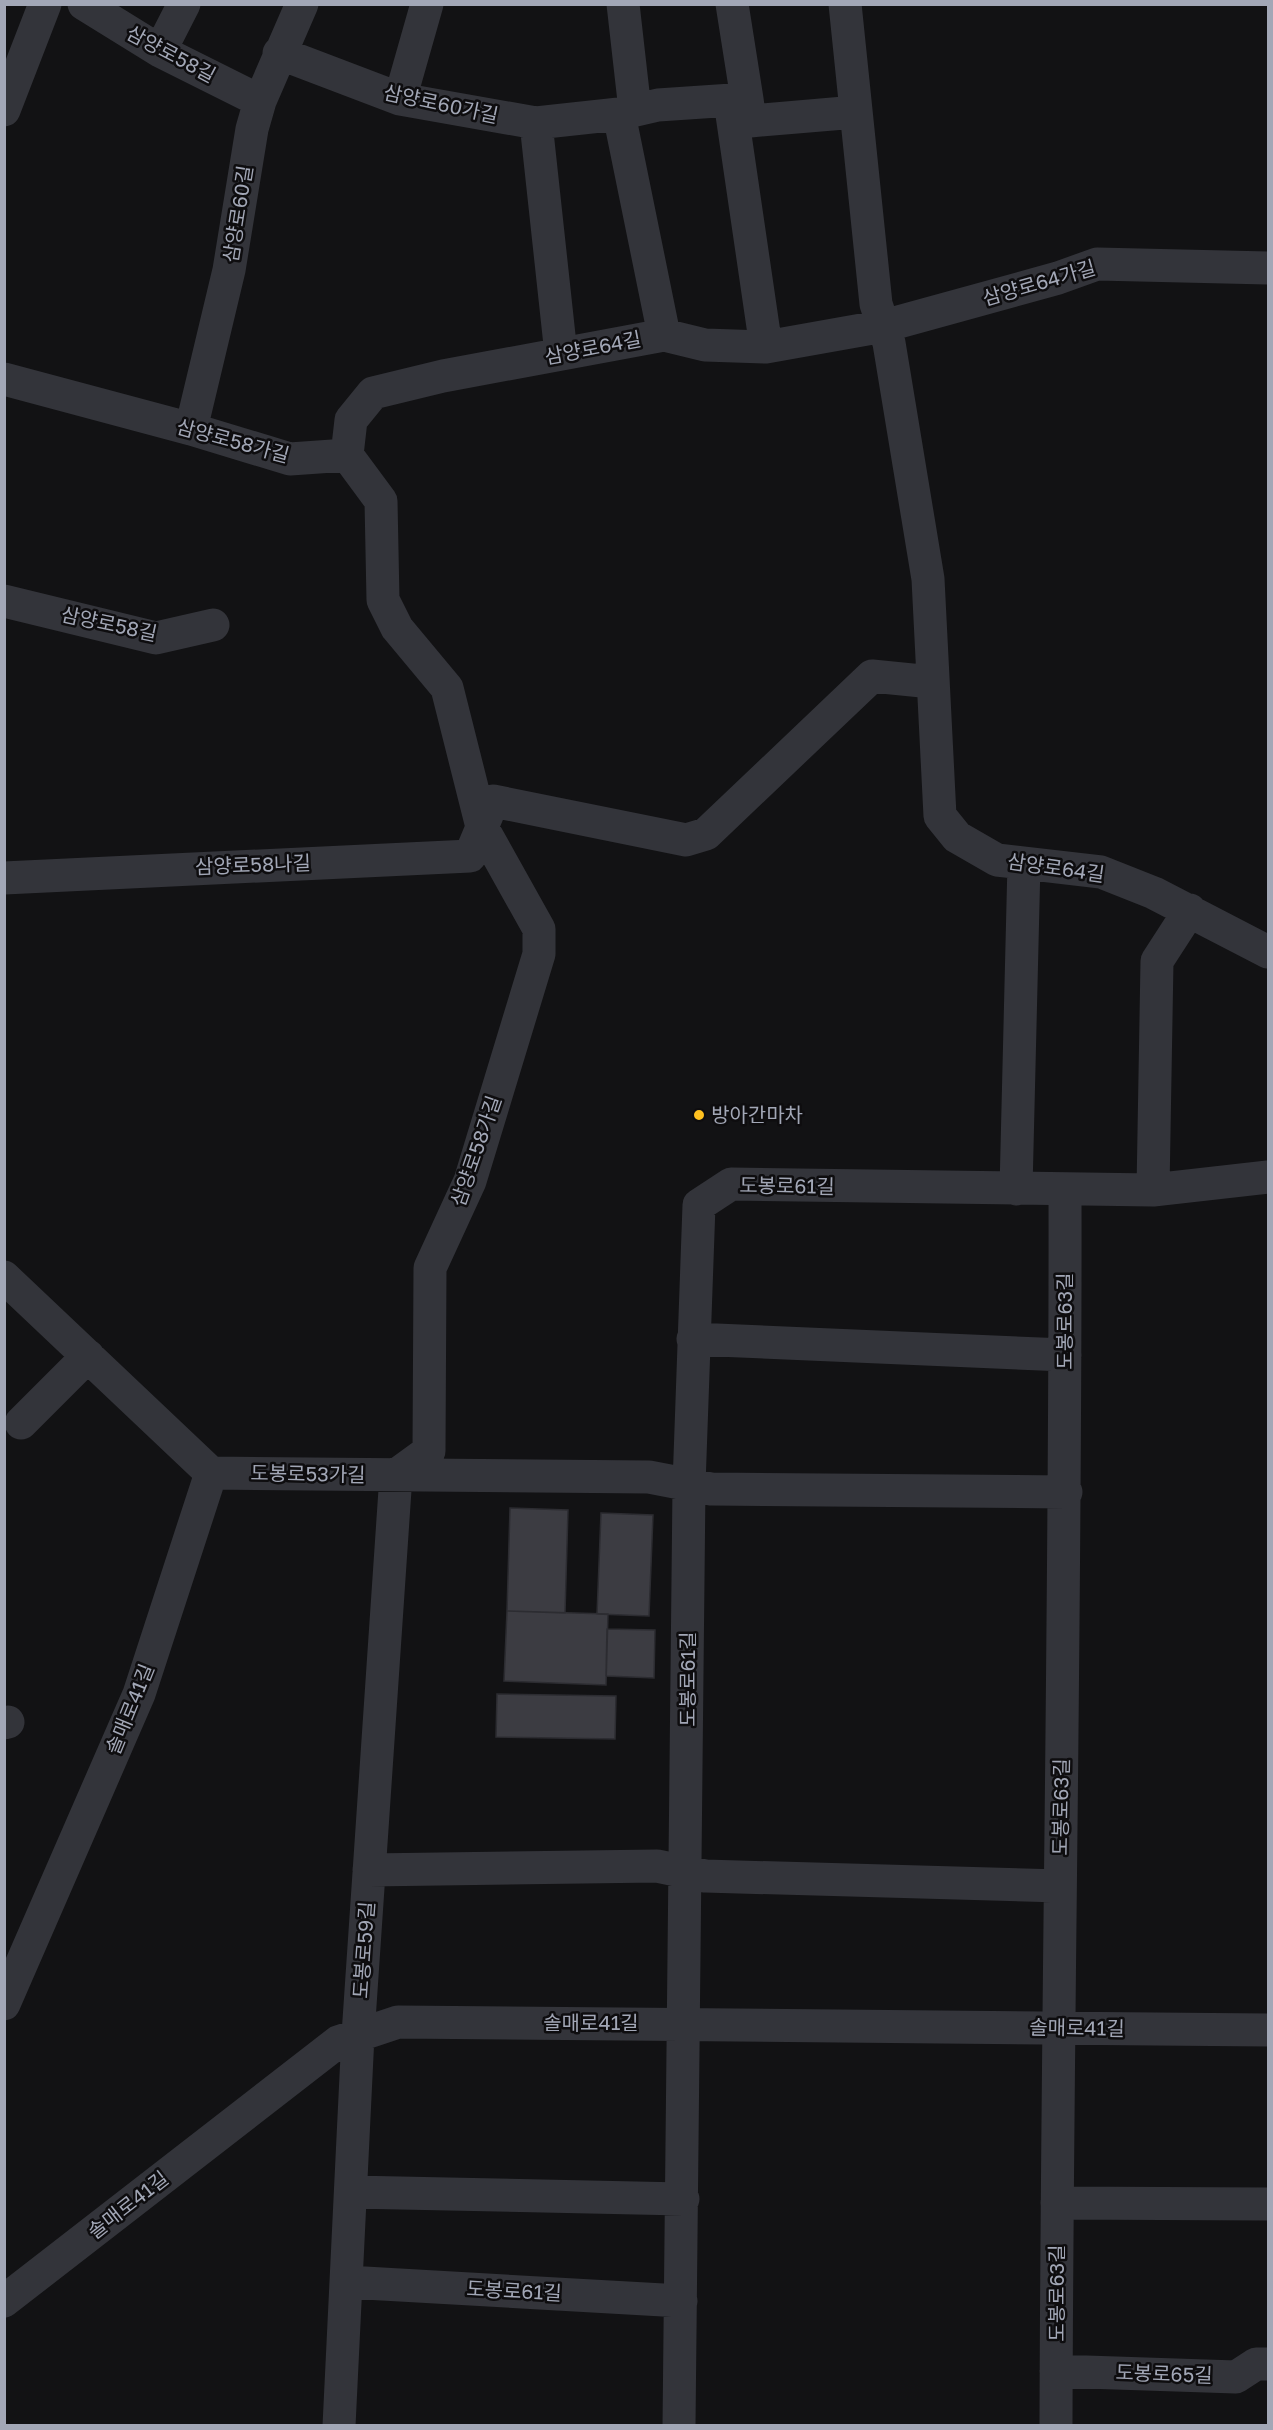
<svg xmlns="http://www.w3.org/2000/svg" width="1273" height="2430" viewBox="0 0 1273 2430" font-family="'Golos Text','Noto Sans KR',sans-serif">
	<rect width="100%" height="100%" fill="#121214"/>
	<path fill="#3c3c42" stroke="#2c2c31" stroke-width="1.5" d="M 510,1508 L 568,1510 L 565,1613 L 507,1611 Z
		M 601,1513 L 653,1515 L 649,1616 L 597,1614 Z
		M 507,1611 L 608,1614 L 606,1685 L 504,1681 Z
		M 607,1629 L 655,1630 L 654,1678 L 606,1676 Z
		M 497,1694 L 616,1696 L 615,1739 L 496,1737 Z"/>
	<g fill="none" stroke-linecap="round" stroke-linejoin="round">
		<path stroke="#33343a" stroke-width="33" d="M 84,4 L 160,51 L 260,101
			M 623,4 L 635,110
			M 732,4 L 747,99
			M 845,4 L 876,304 L 889,343 L 928,579 L 940,816 L 957,837 L 997,860 L 1101,872 L 1154,893 L 1268,952
			M 160,51 L 184,4
			M 279,53 L 400,99 L 536,123 L 619,114 L 658,105 L 747,99 L 750,121 L 856,112
			M 400,99 L 427,4
			M 730,101 L 766,347
			M 4,110 L 45,4
			M 619,114 L 664,335
			M 536,123 L 561,354
			M 4,379 L 191,429 L 290,459 L 347,455
			M 191,429 L 229,270 L 252,129 L 260,101 L 302,4
			M 347,455 L 351,420 L 373,393 L 443,376 L 664,335 L 705,345 L 766,347 L 884,326 L 1058,278 L 1097,264 L 1268,268
			M 4,601 L 156,638 L 213,625
			M 4,878 L 470,856 L 493,801 L 686,840 L 706,834 L 872,676 L 932,682
			M 1016,1189 L 1024,863
			M 1153,1190 L 1157,961 L 1190,910
			M 4,1277 L 211,1473 L 649,1477 L 711,1489 L 1066,1492
			M 693,1339 L 1065,1355
			M 21,1423 L 88,1356
			M 4,1723 L 8,1722
			M 369,1870 L 657,1866 L 705,1876 L 1060,1886
			M 4,2004 L 139,1694 L 211,1473
			M 351,2192 L 683,2199
			M 1057,2203 L 1268,2204
			M 347,2282 L 681,2301
			M 4,2301 L 338,2042 L 398,2022 L 1268,2030
			M 1056,2371 L 1236,2377 L 1256,2364 L 1268,2364
			M 339,2426 L 358,2035 L 396,1475 L 429,1451 L 430,1268 L 470,1181 L 539,954 L 539,929 L 482,827 L 447,688 L 397,628 L 383,600 L 381,501 L 347,455
			M 679,2426 L 689,1485 L 699,1205 L 731,1184 L 1153,1190 L 1268,1177
			M 1056,2426 C 1057,2013 1066,1601 1065,1189"/>
	</g>
	<circle fill="#ffc120" stroke="#0e0d0f" stroke-width="2" cx="699" cy="1115" r="6"/>
	<g text-anchor="middle" stroke-width="5" stroke-linejoin="round" paint-order="stroke">
		<g font-size="20" fill="#a2a7b6" stroke="#0e0d0f">
			<text transform="translate(171 54) rotate(28)" y="7">삼양로58길</text>
			<text transform="translate(441 104) rotate(12)" y="7">삼양로60가길</text>
			<text transform="translate(238 214) rotate(-81)" y="7">삼양로60길</text>
			<text transform="translate(1039 283) rotate(-16)" y="7">삼양로64가길</text>
			<text transform="translate(593 348) rotate(-11)" y="7">삼양로64길</text>
			<text transform="translate(233 441) rotate(15)" y="7">삼양로58가길</text>
			<text transform="translate(109 624) rotate(12)" y="7">삼양로58길</text>
			<text transform="translate(253 865) rotate(-2)" y="7">삼양로58나길</text>
			<text transform="translate(1056 868) rotate(8)" y="7">삼양로64길</text>
			<text transform="translate(476 1151) rotate(-71)" y="7">삼양로58가길</text>
			<text transform="translate(787 1186) rotate(1)" y="7">도봉로61길</text>
			<text transform="translate(1065 1321) rotate(-90)" y="7">도봉로63길</text>
			<text transform="translate(308 1474) rotate(1)" y="7">도봉로53가길</text>
			<text transform="translate(688 1679) rotate(-90)" y="7">도봉로61길</text>
			<text transform="translate(130 1709) rotate(-68)" y="7">솔매로41길</text>
			<text transform="translate(1061 1807) rotate(-89)" y="7">도봉로63길</text>
			<text transform="translate(364 1950) rotate(-86)" y="7">도봉로59길</text>
			<text x="591" y="2030">솔매로41길</text>
			<text transform="translate(1077 2028) rotate(1)" y="7">솔매로41길</text>
			<text transform="translate(128 2205) rotate(-38)" y="7">솔매로41길</text>
			<text transform="translate(514 2291) rotate(3)" y="7">도봉로61길</text>
			<text transform="translate(1057 2293) rotate(-90)" y="7">도봉로63길</text>
			<text transform="translate(1164 2374) rotate(2)" y="7">도봉로65길</text>
		</g>
		<g font-size="20" fill="#a2a7b6" stroke="#0e0d0f" text-anchor="start">
			<text x="711" y="1122">방아간마차</text>
		</g>
	</g>
	<rect width="1273" height="2430" fill="none" stroke="#a2a7b6" stroke-width="12"/>
</svg>
